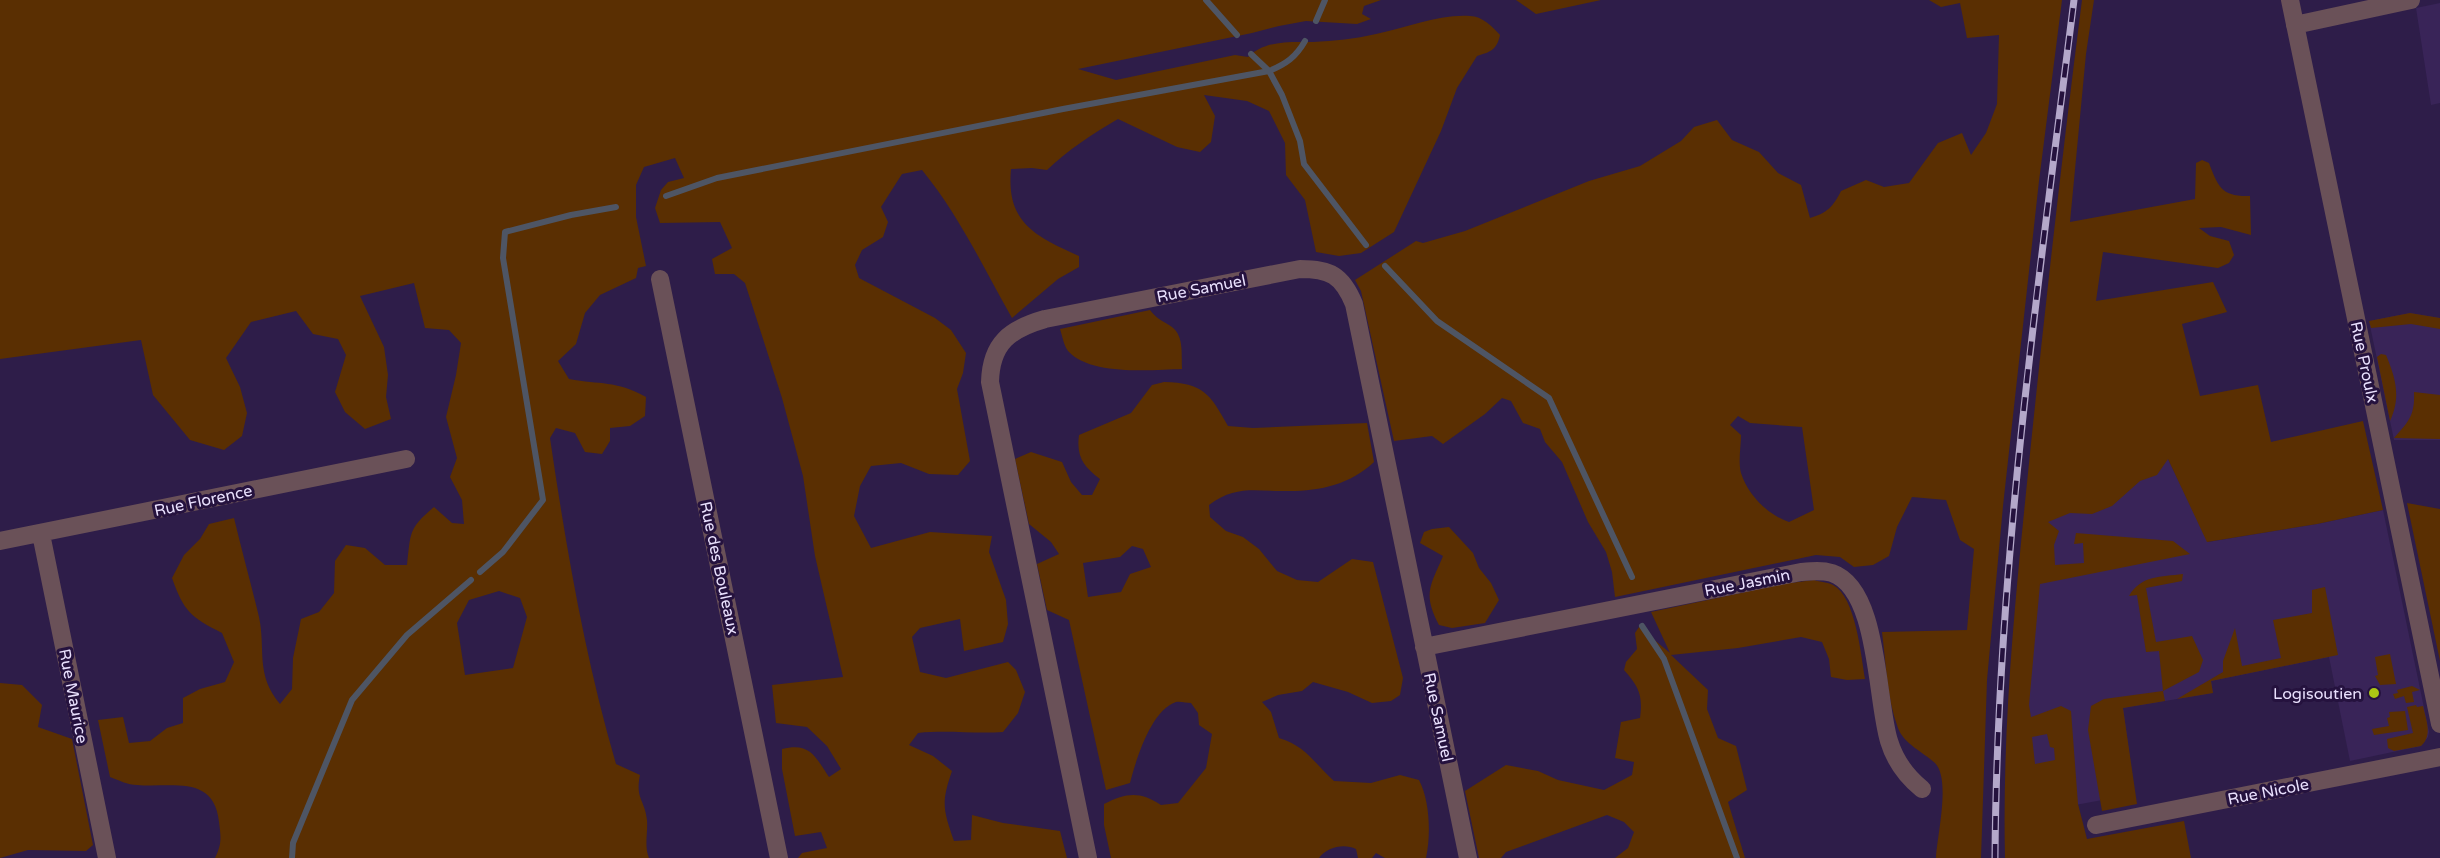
<svg xmlns="http://www.w3.org/2000/svg" width="2440" height="858" viewBox="0 0 2440 858" font-family="'Varela Round',sans-serif">
	<rect width="100%" height="100%" fill="#2e1d49"/>
	<path fill="#392458" d="M 2440,3 L 2440,103 L 2431,105 L 2416,8 Z
		M 2410,313 L 2440,318 L 2440,440 L 2394,440 L 2369,321 Z
		M 2168,459 L 2208,542 L 2317,524 L 2383,510 L 2429,732 L 2428,737 L 2421,746 L 2350,761 L 2329,657 L 2211,681 L 2213,693 L 2123,708 L 2135,794 L 2015,816 L 2042,477 Z"/>
	<path fill="#5a2f02" fill-rule="evenodd" d="M 0,0 L 1381,0 L 1364,6 L 1362,14 L 1371,19 L 1357,24 L 1306,21 L 1279,26 L 1252,33 L 1078,69 L 1116,80 L 1235,55 L 1248,57 C 1266,40 1289,42 1313,42 C 1334,41 1355,39 1376,34 C 1406,28 1439,14 1470,16 C 1482,16 1493,27 1500,35 C 1497,50 1490,52 1477,56 L 1457,88 L 1441,131 L 1394,232 L 1361,253 L 1339,256 L 1316,252 L 1305,200 L 1286,175 L 1285,143 L 1269,111 L 1247,101 L 1204,95 L 1215,116 L 1211,142 L 1200,152 L 1177,147 L 1118,119 C 1092,134 1068,150 1047,170 L 1032,168 L 1011,169 C 1006,223 1035,236 1079,256 L 1079,267 L 1058,279 L 1012,318 C 983,267 959,215 922,170 L 902,174 L 881,207 L 888,222 L 883,237 L 862,250 L 855,265 L 859,278 L 935,318 L 951,330 L 966,353 L 963,373 L 957,389 L 970,461 L 958,475 L 929,474 L 901,463 L 871,466 L 860,486 L 854,516 L 871,548 L 930,532 L 992,536 L 989,552 L 1006,600 L 1008,624 L 1003,642 L 964,651 L 960,619 L 920,628 L 912,637 L 920,672 L 946,678 L 1008,662 L 1016,670 L 1025,692 L 1018,713 L 1003,732 C 975,734 947,730 918,733 L 909,745 L 933,756 L 952,771 C 941,803 943,809 954,841 L 971,840 L 972,815 L 1003,823 L 1060,831 L 1067,858 L 798,858 L 802,853 L 827,848 L 821,832 L 795,836 L 782,769 L 782,749 C 810,742 815,756 829,777 L 841,769 L 827,746 L 807,727 L 776,723 L 772,685 L 843,677 L 815,556 L 803,476 L 782,398 L 745,283 L 734,274 L 715,274 L 712,259 L 732,248 L 720,222 L 660,223 L 655,208 L 661,190 L 668,182 L 684,178 L 675,158 L 644,167 L 636,185 L 636,217 L 646,266 L 638,268 L 636,278 L 600,295 L 585,313 L 576,344 L 558,361 L 569,379 C 601,385 615,380 646,397 L 645,416 L 630,426 L 610,428 L 610,441 L 602,454 L 585,452 L 575,433 L 556,428 L 550,438 C 566,547 585,658 616,764 L 640,775 C 635,799 645,800 647,820 C 648,833 644,846 649,858 L 215,858 C 222,844 221,837 219,822 C 214,774 172,788 137,785 C 128,785 118,780 110,777 L 98,720 L 123,717 L 129,743 L 150,741 L 167,728 L 183,723 L 183,698 L 200,689 L 225,682 L 234,662 L 222,633 C 191,617 184,612 172,578 L 184,555 L 200,539 L 209,524 L 234,518 C 242,551 251,584 259,617 C 266,650 255,674 280,704 L 292,689 L 293,658 L 301,619 L 319,612 L 334,593 L 335,561 L 346,545 L 365,548 L 385,565 L 407,565 C 411,532 408,529 434,507 L 452,523 L 464,524 L 462,500 L 450,477 L 457,458 L 446,417 L 456,375 L 461,343 L 449,330 L 425,328 L 414,283 L 360,296 L 384,347 L 388,375 L 386,397 L 391,419 L 365,429 L 345,412 L 335,392 L 346,355 L 338,339 L 313,334 L 296,311 L 251,322 L 226,358 L 240,387 L 247,413 L 242,436 L 224,450 L 190,440 L 153,395 L 141,340 L 0,359 ZM 499,591 L 520,598 L 527,617 L 513,668 L 465,675 L 457,623 L 469,600 Z
		M 1516,0 L 1601,0 L 1536,14 Z
		M 1929,0 L 2062,0 L 2039,181 L 2003,506 L 1987,680 L 1981,858 L 1936,858 C 1937,836 1951,779 1935,763 C 1923,752 1904,744 1898,728 C 1887,699 1886,663 1882,632 L 1967,630 L 1974,549 L 1960,540 L 1946,500 L 1912,497 L 1897,527 L 1889,556 L 1873,565 L 1854,567 L 1840,557 L 1816,555 L 1615,597 L 1612,572 L 1606,552 L 1588,522 L 1562,462 L 1545,442 L 1540,429 L 1523,423 L 1511,401 L 1502,398 L 1485,414 L 1443,444 L 1432,436 L 1394,441 L 1361,291 L 1355,280 L 1416,241 L 1423,243 L 1465,231 L 1589,181 L 1640,166 L 1681,141 L 1694,127 L 1717,120 L 1732,140 L 1759,152 L 1778,173 L 1801,185 L 1810,218 C 1827,213 1833,207 1841,191 L 1866,180 L 1884,187 L 1909,183 L 1938,143 L 1962,133 L 1971,155 L 1986,133 L 1997,104 L 1999,35 L 1967,38 L 1960,3 L 1941,7 ZM 1738,416 L 1750,423 L 1802,427 L 1814,510 L 1789,522 C 1768,515 1748,495 1741,473 C 1738,462 1741,446 1741,435 L 1730,425 Z
		M 2082,0 L 2094,0 L 2086,54 L 2070,222 L 2195,199 L 2196,163 L 2202,160 L 2209,163 C 2218,187 2222,197 2250,196 L 2251,235 L 2221,227 L 2199,228 L 2210,236 L 2229,241 L 2234,255 L 2229,263 L 2218,268 L 2103,252 L 2096,301 L 2213,282 L 2227,312 L 2182,324 L 2200,396 L 2258,385 L 2271,442 L 2363,421 L 2383,510 L 2317,524 L 2207,542 L 2168,459 L 2157,475 L 2140,481 L 2112,506 L 2092,514 L 2070,513 L 2048,522 L 2059,531 L 2054,545 L 2055,565 L 2084,563 L 2083,543 L 2074,544 L 2076,533 L 2173,541 L 2190,554 L 2040,584 L 2029,705 L 2031,717 L 2061,706 L 2071,711 L 2078,804 L 2087,839 L 2184,821 L 2191,858 L 2005,858 C 2002,729 2015,601 2028,473 C 2044,315 2062,157 2082,0 ZM 2047,734 L 2050,747 L 2054,748 L 2055,760 L 2035,764 L 2032,737 Z
		M 1150,310 C 1156,318 1161,320 1169,325 C 1185,334 1181,354 1182,369 C 1152,370 1090,376 1068,351 C 1064,346 1062,335 1060,329 Z
		M 2410,313 L 2440,318 L 2440,329 L 2411,324 L 2371,328 L 2369,321 Z
		M 2381,354 L 2386,355 C 2396,379 2401,397 2390,421 L 2377,357 Z
		M 1164,382 C 1204,383 1210,394 1228,426 L 1253,428 L 1367,423 L 1374,462 C 1351,484 1321,491 1289,491 C 1257,492 1237,484 1209,505 L 1210,517 L 1226,531 L 1243,537 L 1259,549 L 1277,571 L 1297,580 L 1318,582 L 1352,559 L 1373,562 L 1403,678 L 1400,695 L 1391,701 L 1372,703 L 1348,692 L 1313,682 L 1302,691 L 1278,695 L 1262,702 L 1271,712 L 1279,738 C 1306,746 1314,763 1334,781 L 1371,783 L 1400,775 L 1419,780 C 1430,801 1431,835 1426,858 L 1385,858 L 1376,853 L 1372,858 L 1358,858 L 1356,849 C 1344,843 1327,847 1319,858 L 1111,858 L 1104,825 L 1104,804 C 1127,793 1139,791 1161,805 L 1178,803 L 1206,768 L 1212,734 L 1199,725 L 1198,713 L 1191,703 C 1187,703 1180,701 1176,702 C 1151,710 1136,760 1130,783 L 1106,790 L 1069,620 L 1047,610 L 1037,564 L 1059,554 L 1051,542 L 1029,524 L 1015,459 L 1031,452 L 1062,462 L 1071,482 L 1082,495 L 1092,495 L 1100,479 C 1084,467 1076,457 1079,435 L 1131,413 L 1152,385 ZM 1132,546 L 1143,549 L 1151,567 L 1130,574 L 1121,592 L 1088,597 L 1083,563 L 1120,557 Z
		M 2414,392 L 2440,395 L 2440,439 L 2394,438 C 2409,421 2415,415 2414,392 Z
		M 2407,503 L 2440,509 L 2440,661 Z
		M 1449,527 L 1473,553 L 1479,568 L 1491,583 L 1499,600 L 1485,623 L 1452,628 L 1439,625 C 1422,593 1431,585 1443,556 L 1420,543 L 1424,532 L 1432,529 Z
		M 2183,574 L 2182,581 L 2146,588 L 2156,642 L 2192,636 L 2203,660 L 2199,672 L 2163,691 L 2165,701 L 2123,708 L 2137,804 L 2102,811 L 2088,730 L 2091,706 L 2104,699 L 2163,691 L 2159,651 L 2146,652 L 2137,595 L 2129,596 C 2141,575 2161,577 2183,574 Z
		M 1814,580 C 1820,582 1828,582 1833,585 C 1856,597 1861,656 1865,679 L 1847,680 L 1831,677 L 1829,659 L 1822,642 L 1801,637 L 1738,648 L 1671,655 L 1708,690 L 1707,709 L 1718,738 L 1736,746 L 1747,790 L 1728,802 L 1745,858 L 1615,858 L 1628,848 L 1634,832 L 1624,822 L 1607,815 L 1506,852 L 1501,858 L 1479,858 L 1465,791 L 1506,765 L 1538,771 L 1558,780 L 1604,790 L 1632,775 L 1634,762 L 1615,758 L 1621,722 L 1640,718 C 1643,695 1639,687 1624,670 L 1626,662 L 1637,649 L 1635,633 L 1639,627 L 1670,653 L 1651,612 L 1783,584 Z
		M 2325,587 L 2338,655 L 2211,681 L 2213,693 L 2177,699 L 2223,672 L 2223,661 L 2235,628 L 2242,666 L 2281,658 L 2273,620 L 2312,613 L 2312,590 Z
		M 2390,654 L 2396,684 L 2380,685 L 2375,676 L 2378,675 L 2375,657 Z
		M 0,683 L 22,685 L 42,705 L 38,727 L 72,739 L 93,845 L 86,851 L 28,850 L 0,858 Z
		M 2412,686 L 2420,690 L 2412,692 L 2414,702 L 2406,703 L 2404,696 L 2395,699 L 2393,694 L 2398,693 L 2397,690 Z
		M 2416,705 L 2417,707 L 2423,706 C 2426,720 2433,735 2421,746 L 2394,751 L 2388,748 L 2387,739 L 2413,733 L 2407,707 Z
		M 2405,711 L 2408,730 L 2374,735 L 2372,729 L 2389,726 L 2387,718 L 2390,717 L 2389,712 Z"/>
	<g fill="none" stroke-linecap="round" stroke-linejoin="round">
		<path stroke="#4e5564" stroke-width="6" d="M 1206,0 L 1237,35
			M 1316,21 L 1325,0
			M 1251,54 L 1269,71 L 1282,95 L 1300,141 L 1304,164 L 1366,245
			M 666,196 L 717,178 L 1063,109 L 1269,71 C 1286,64 1296,57 1305,41
			M 1385,266 L 1437,321 L 1549,398 L 1632,577
			M 480,572 L 503,552 L 543,500 L 503,258 L 505,232 L 571,215 L 616,207
			M 1642,626 L 1664,659 L 1737,858
			M 292,858 L 293,843 L 352,700 L 407,635 L 471,580"/>
		<path stroke="#6a5158" stroke-width="18" d="M 2290,0 L 2440,724
			M 2295,25 L 2411,0
			M 660,279 L 779,858
			M 41,534 L 107,858
			M 0,541 L 406,459
			M 1424,647 L 1801,572 C 1812,571 1822,570 1832,573 C 1879,589 1876,699 1889,741 C 1895,761 1906,776 1922,789
			M 2096,825 L 2440,757
			M 1088,858 L 990,382 C 991,343 1010,329 1045,319 L 1300,269 C 1330,269 1342,275 1354,304 L 1468,858"/>
		<g stroke="#b4a8ca" stroke-width="7">
			<path id="rail" d="M 1995,858 C 1997,570 2038,285 2074,0"/>
		</g>
		<use href="#rail" stroke="#25123e" stroke-width="4.5" stroke-dasharray="14" stroke-linecap="butt"/>
	</g>
	<circle fill="#abc614" stroke="#25123e" stroke-width="2" cx="2374" cy="693" r="6"/>
	<g text-anchor="middle" stroke-width="6" stroke-linejoin="round" paint-order="stroke">
		<g font-size="16" fill="#e9e0fd" stroke="#25123e">
			<text transform="translate(1201 288) rotate(-11)" y="6">Rue Samuel</text>
			<text transform="translate(2365 362) rotate(78)" y="6">Rue Proulx</text>
			<text transform="translate(203 500) rotate(-12)" y="6">Rue Florence</text>
			<text transform="translate(720 568) rotate(78)" y="6">Rue des Bouleaux</text>
			<text transform="translate(1747 582) rotate(-11)" y="6">Rue Jasmin</text>
			<text transform="translate(74 696) rotate(79)" y="6">Rue Maurice</text>
			<text transform="translate(1439 717) rotate(78)" y="6">Rue Samuel</text>
			<text transform="translate(2268 791) rotate(-11)" y="6">Rue Nicole</text>
		</g>
		<g font-size="16" fill="#e9e0fd" stroke="#25123e" text-anchor="end">
			<text x="2362" y="699">Logisoutien</text>
		</g>
	</g>
</svg>
